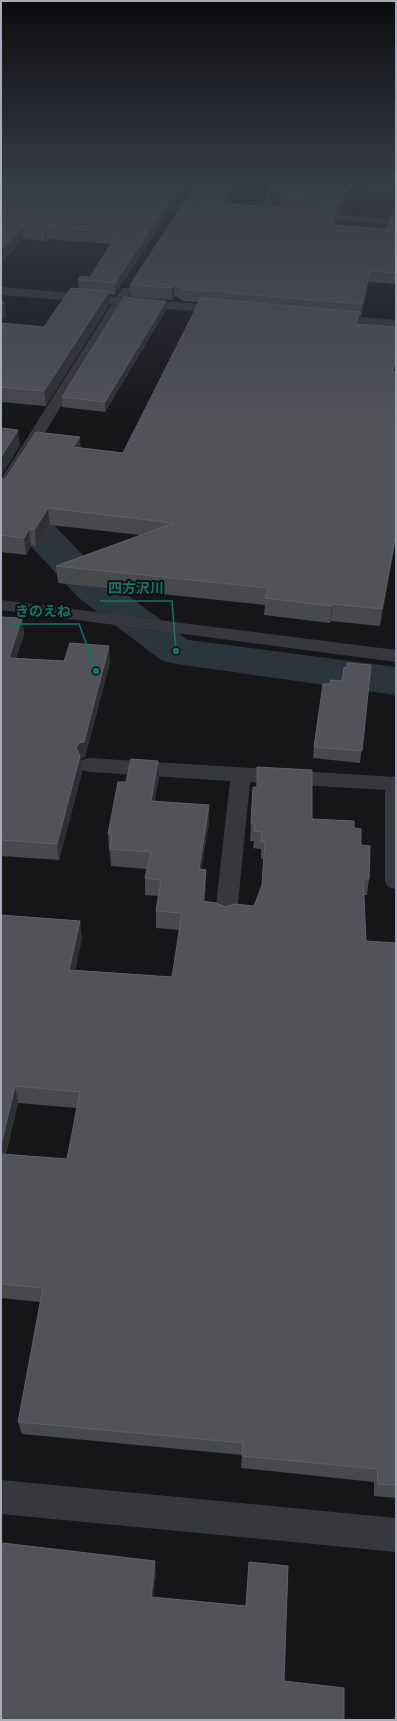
<svg xmlns="http://www.w3.org/2000/svg" width="397" height="1721" viewBox="0 0 397 1721" font-family="'Public Sans','Noto Sans JP',sans-serif">
	<rect width="100%" height="100%" fill="#161618"/>
	<g fill="none" stroke-linecap="round" stroke-linejoin="round">
		<path fill="#2c353c" fill-rule="evenodd" d="M 1,495 L 23,501 L 53,524 L 107,580 L 188,640 L 396,667 L 396,695 L 176,664 L 161,660 L 79,598 L 25,540 L 1,520 Z"/>
		<path fill="#37383d" fill-rule="evenodd" d="M 271,184 L 281,184 L 267,214 L 259,214 L 258,212 Z
			M 140,201 L 211,206 L 216,209 L 211,212 L 136,206 L 135,204 L 136,202 Z
			M 307,212 L 396,219 L 396,225 L 303,217 L 302,215 Z
			M 1,287 L 116,297 L 122,288 L 130,288 L 132,291 L 128,298 L 225,306 L 229,307 L 231,310 L 229,313 L 225,314 L 123,305 L 9,491 L 7,494 L 1,496 L 1,479 L 112,304 L 1,295 Z
			M 329,314 L 396,320 L 396,328 L 325,321 L 323,318 L 325,315 Z
			M 89,758 L 396,777 L 396,889 L 388,887 L 385,881 L 385,790 L 250,782 L 237,914 L 234,920 L 226,923 L 218,920 L 215,914 L 230,781 L 89,772 L 82,770 L 79,765 L 82,760 Z
			M 1,1480 L 396,1518 L 396,1552 L 1,1514 Z"/>
		<path fill="#37383d" fill-rule="evenodd" d="M 1,600 L 396,650 L 396,662 L 1,610 Z"/>
	</g>
	<path fill="#47494d" fill-rule="evenodd" d="M 1,184 L 188,184 L 176,201 L 170,201 L 170,210 L 115,295 L 109,295 L 109,305 L 46,406 L 1,402 L 1,323 L 44,327 L 79,289 L 78,280 L 90,277 L 111,244 L 47,239 L 45,241 L 23,239 L 1,263 Z
		M 195,184 L 236,184 L 225,203 L 279,207 L 279,198 L 286,184 L 396,184 L 396,191 L 349,187 L 339,213 L 337,213 L 336,222 L 335,225 L 387,229 L 393,215 L 394,206 L 396,207 L 396,284 L 369,282 L 361,316 L 359,315 L 358,325 L 394,372 L 396,538 L 380,626 L 331,621 L 330,623 L 264,615 L 265,605 L 58,583 L 56,566 L 140,535 L 50,525 L 36,546 L 31,545 L 26,555 L 1,552 L 1,480 L 81,448 L 123,453 L 199,302 L 183,301 L 175,296 L 172,300 L 131,297 L 130,285 L 190,201 L 190,192 Z
		M 166,301 L 166,310 L 105,412 L 62,407 L 62,397 Z
		M 1,617 L 22,618 L 24,634 L 16,658 L 64,661 L 110,662 L 85,757 L 81,759 L 82,772 L 59,860 L 1,856 Z
		M 371,665 L 360,763 L 313,758 L 314,747 L 330,684 L 342,681 L 347,668 Z
		M 159,778 L 154,801 L 209,822 L 201,869 L 206,870 L 206,887 L 204,902 L 226,907 L 254,906 L 262,885 L 263,859 L 261,859 L 261,849 L 253,848 L 254,841 L 250,841 L 253,787 L 312,819 L 354,828 L 361,845 L 369,879 L 367,895 L 364,895 L 366,941 L 396,943 L 396,1498 L 374,1496 L 374,1482 L 241,1468 L 242,1455 L 22,1434 L 18,1422 L 40,1302 L 1,1298 L 1,915 L 82,938 L 75,970 L 172,977 L 179,930 L 156,928 L 156,911 L 158,896 L 145,895 L 145,878 L 147,869 L 111,866 L 110,851 L 109,851 L 108,834 L 126,782 ZM 18,1103 L 77,1108 L 67,1159 L 6,1154 Z
		M 249,1562 L 284,1681 L 1,1720 L 156,1572 L 153,1597 L 246,1606 Z"/>
	<path fill="#2f3033" d="M 181,184 L 188,184 L 176,201 L 176,191 Z
		M 230,184 L 236,184 L 225,205 L 225,194 Z
		M 347,184 L 349,184 L 349,187 L 339,213 L 340,203 Z
		M 170,199 L 170,210 L 115,295 L 115,283 Z
		M 337,211 L 336,222 L 331,236 L 332,225 Z
		M 22,227 L 23,239 L 1,263 L 1,250 Z
		M 46,227 L 47,239 L 45,241 L 44,229 Z
		M 370,271 L 369,282 L 361,316 L 362,304 Z
		M 174,284 L 175,296 L 172,300 L 172,288 Z
		M 109,291 L 109,305 L 46,406 L 44,391 Z
		M 166,301 L 166,310 L 105,412 L 105,402 Z
		M 4,302 L 6,316 L 1,322 L 1,306 Z
		M 360,312 L 358,326 L 356,324 Z
		M 396,355 L 396,359 L 391,387 L 393,372 Z
		M 18,430 L 20,446 L 1,476 L 1,457 Z
		M 80,437 L 81,453 L 73,447 Z
		M 48,508 L 50,525 L 36,546 L 35,529 Z
		M 29,529 L 31,545 L 26,555 L 24,538 Z
		M 396,533 L 396,538 L 380,626 L 382,609 Z
		M 333,604 L 331,621 L 330,623 L 332,606 Z
		M 22,618 L 24,634 L 11,674 L 9,658 Z
		M 109,646 L 110,662 L 85,757 L 81,759 L 82,772 L 59,860 L 57,844 L 76,748 Z
		M 158,761 L 159,778 L 151,818 L 151,801 Z
		M 209,805 L 209,822 L 199,886 L 199,869 Z
		M 206,870 L 206,887 L 203,918 L 203,901 Z
		M 80,921 L 82,938 L 71,986 L 69,970 Z
		M 15,1086 L 18,1103 L 2,1169 L 1,1163 L 1,1145 Z
		M 155,1561 L 156,1572 L 152,1607 L 151,1597 Z"/>
	<path fill="#525359" stroke="#5f6168" d="M 75,184 L 181,184 L 176,191 Z
		M 195,184 L 230,184 L 225,194 L 190,192 Z
		M 286,184 L 347,184 L 340,203 L 279,198 Z
		M 1,187 L 170,199 L 115,283 L 78,280 L 81,276 L 90,277 L 118,233 L 46,227 L 44,229 L 22,227 L 1,250 Z
		M 185,201 L 337,211 L 332,225 L 387,229 L 391,215 L 396,215 L 396,273 L 370,271 L 362,304 L 183,289 L 174,284 L 172,288 L 130,285 Z
		M 396,201 L 396,207 L 394,206 Z
		M 71,288 L 109,291 L 44,391 L 1,387 L 1,323 L 44,327 Z
		M 124,297 L 166,301 L 105,402 L 62,397 Z
		M 201,298 L 360,312 L 356,324 L 396,327 L 396,355 L 393,372 L 396,372 L 396,533 L 382,609 L 333,604 L 332,606 L 265,598 L 268,588 L 56,566 L 174,523 L 48,508 L 35,529 L 29,529 L 24,538 L 1,535 L 1,480 L 6,478 L 36,432 L 80,437 L 73,447 L 123,453 Z
		M 1,302 L 4,302 L 1,306 Z
		M 1,428 L 18,430 L 1,457 Z
		M 1,617 L 22,618 L 9,658 L 64,661 L 70,643 L 109,646 L 84,742 L 79,743 L 76,748 L 80,756 L 57,844 L 1,840 Z
		M 347,663 L 371,665 L 362,751 L 314,747 L 323,684 L 330,684 L 331,680 L 342,681 L 344,667 L 347,668 Z
		M 131,759 L 158,761 L 151,801 L 209,805 L 199,869 L 206,870 L 203,901 L 216,903 L 226,907 L 235,904 L 254,906 L 262,885 L 265,842 L 261,842 L 262,832 L 254,831 L 255,824 L 251,824 L 253,787 L 257,787 L 257,767 L 312,770 L 312,819 L 354,821 L 354,828 L 361,829 L 361,845 L 370,846 L 369,879 L 363,878 L 366,941 L 396,943 L 396,1485 L 378,1484 L 377,1469 L 242,1456 L 243,1443 L 18,1422 L 43,1288 L 1,1284 L 1,1154 L 67,1159 L 80,1092 L 15,1086 L 1,1145 L 1,915 L 80,921 L 69,970 L 172,977 L 182,913 L 156,911 L 161,880 L 145,878 L 151,852 L 110,849 L 112,835 L 108,834 L 118,782 L 126,782 Z
		M 3,1543 L 155,1561 L 151,1597 L 246,1606 L 249,1562 L 288,1566 L 284,1681 L 344,1688 L 344,1720 L 1,1720 L 1,1552 Z"/>
	<linearGradient id="sky" x2="0" y2="1"><stop stop-color="#0c0c0d"/><stop offset="0.43" stop-color="#363c48"/><stop offset="1" stop-color="#363c48" stop-opacity="0"/></linearGradient>
	<rect width="397" height="425" fill="url(#sky)"/>
	<path fill="none" stroke="#0f766e" stroke-width="1.5" d="M176 651L172 601H100M96 671L79 624H7"/>
	<g fill="#0f766e" stroke="#111113" stroke-width="1.5">
		<circle cx="176" cy="651" r="4"/>
		<circle cx="96" cy="671" r="4"/>
	</g>
	<g font-size="14" text-anchor="middle" font-weight="bold" fill="#0f766e" stroke="#111113" stroke-width="4" stroke-linejoin="round" paint-order="stroke">
		<text x="136" y="593">四方沢川</text>
		<text x="43" y="616">きのえね</text>
	</g>
	<rect width="397" height="1721" fill="none" stroke="#a8adb8" stroke-width="4"/>
</svg>
